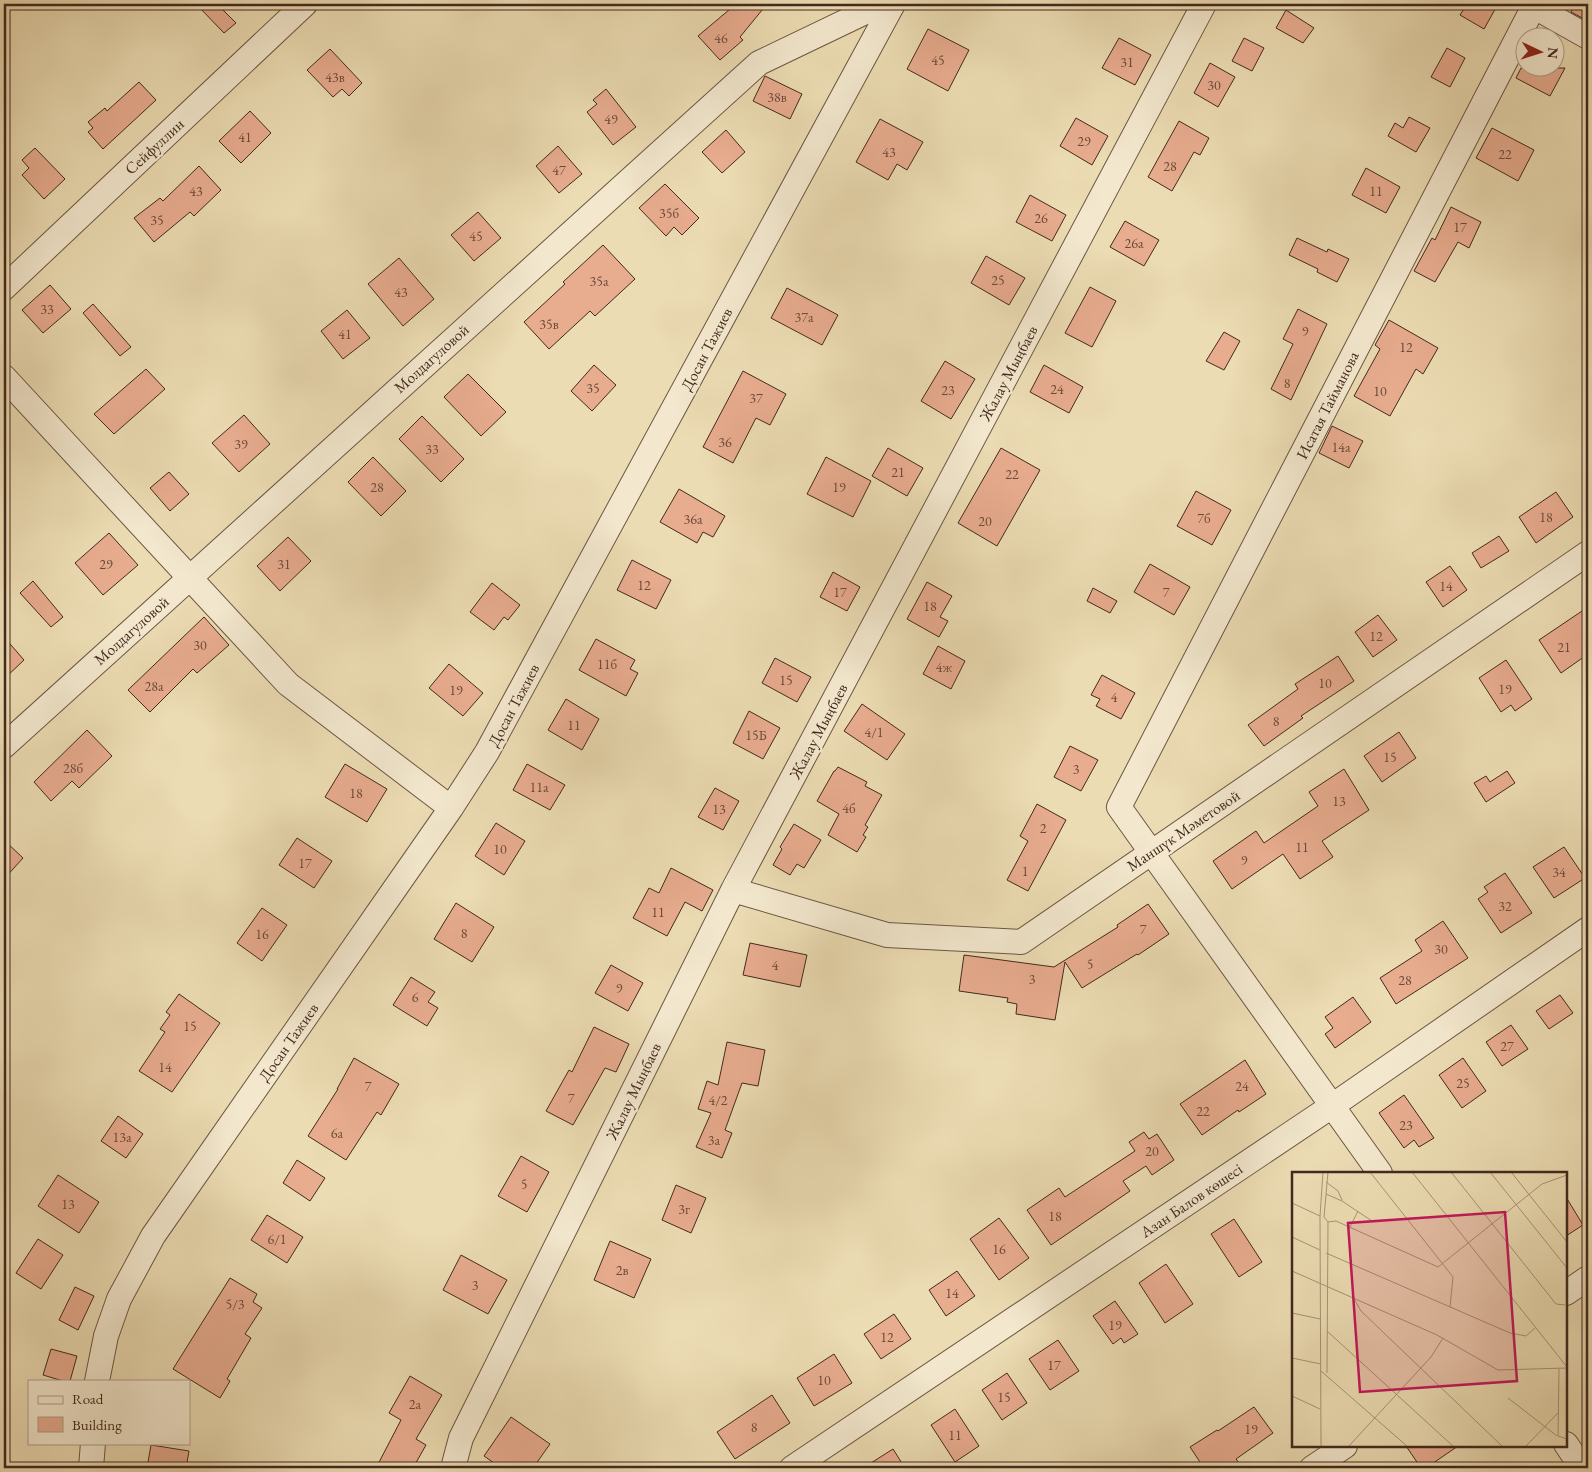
<svg xmlns="http://www.w3.org/2000/svg" width="1592" height="1472" viewBox="0 0 1592 1472" font-family="'EB Garamond',serif">
	<rect width="100%" height="100%" fill="#ecdcb3"/>
	<filter id="stains"><feTurbulence type="fractalNoise" baseFrequency=".004" numOctaves="4"/><feColorMatrix values="0 0 0 0 .2 0 0 0 0 .09 0 0 0 0 .02 0 0 0 .5 -.17"/></filter>
	<radialGradient id="worn" r=".72"><stop offset=".6" stop-color="#630" stop-opacity="0"/><stop offset="1" stop-color="#630" stop-opacity=".3"/></radialGradient>
	<path fill="#e8ac8f" stroke="#43291e" d="M 196,4 L 217,4 L 236,23 L 224,33 Z
		M 736,4 L 767,4 L 740,37 L 743,40 L 720,60 L 698,36 Z
		M 1467,4 L 1498,4 L 1484,29 L 1460,15 Z
		M 1575,4 L 1588,4 L 1588,21 L 1571,12 Z
		M 1286,10 L 1314,28 L 1303,43 L 1276,28 Z
		M 928,29 L 969,50 L 948,91 L 907,69 Z
		M 1119,38 L 1151,55 L 1135,85 L 1102,68 Z
		M 1244,38 L 1264,48 L 1252,71 L 1232,61 Z
		M 1447,48 L 1465,58 L 1450,87 L 1431,77 Z
		M 330,49 L 362,83 L 349,96 L 342,89 L 333,97 L 307,70 Z
		M 1210,63 L 1235,77 L 1218,107 L 1194,93 Z
		M 1521,68 L 1565,68 L 1550,96 L 1516,78 Z
		M 765,76 L 802,94 L 790,119 L 753,101 Z
		M 139,82 L 156,100 L 103,149 L 88,132 L 93,128 L 88,122 L 105,108 L 107,111 Z
		M 606,89 L 636,127 L 613,145 L 587,112 L 597,104 L 593,100 Z
		M 250,111 L 271,133 L 241,163 L 219,141 Z
		M 1409,117 L 1430,128 L 1416,152 L 1388,136 L 1395,123 L 1403,128 Z
		M 1076,118 L 1108,136 L 1092,165 L 1060,146 Z
		M 880,119 L 923,142 L 907,170 L 897,164 L 888,180 L 856,162 Z
		M 1179,121 L 1209,138 L 1200,155 L 1194,152 L 1172,191 L 1148,177 Z
		M 1492,128 L 1534,150 L 1518,181 L 1476,158 Z
		M 726,130 L 745,152 L 722,173 L 702,152 Z
		M 558,146 L 582,174 L 559,193 L 536,166 Z
		M 35,148 L 65,179 L 44,199 L 22,175 L 29,168 L 22,160 Z
		M 199,166 L 221,190 L 194,216 L 190,212 L 154,242 L 134,218 L 160,198 L 163,201 Z
		M 1366,168 L 1400,187 L 1386,213 L 1352,195 Z
		M 665,184 L 699,218 L 682,235 L 674,227 L 666,236 L 639,208 Z
		M 1030,195 L 1066,215 L 1052,241 L 1016,222 Z
		M 1451,207 L 1481,222 L 1469,248 L 1458,242 L 1435,282 L 1414,271 L 1432,238 L 1435,240 Z
		M 478,212 L 501,238 L 474,261 L 451,235 Z
		M 1125,221 L 1159,240 L 1144,266 L 1110,247 Z
		M 1297,238 L 1327,252 L 1328,249 L 1349,259 L 1337,282 L 1317,272 L 1318,269 L 1289,255 Z
		M 603,245 L 635,279 L 595,316 L 590,311 L 549,349 L 524,322 L 565,284 L 563,282 Z
		M 986,256 L 1025,278 L 1009,305 L 971,283 Z
		M 399,258 L 434,299 L 403,326 L 368,284 Z
		M 50,285 L 71,309 L 43,333 L 22,310 Z
		M 1090,287 L 1116,301 L 1092,347 L 1065,333 Z
		M 787,288 L 838,315 L 822,345 L 771,318 Z
		M 93,304 L 131,347 L 120,356 L 83,313 Z
		M 1298,309 L 1327,324 L 1291,400 L 1271,389 L 1293,344 L 1283,339 Z
		M 347,310 L 370,338 L 343,359 L 321,331 Z
		M 1389,320 L 1438,348 L 1423,374 L 1416,369 L 1390,416 L 1354,396 L 1380,349 L 1375,345 Z
		M 1224,332 L 1240,341 L 1224,370 L 1206,361 Z
		M 945,361 L 975,379 L 951,419 L 921,401 Z
		M 594,365 L 616,385 L 592,411 L 571,391 Z
		M 1044,365 L 1083,387 L 1069,413 L 1030,392 Z
		M 146,369 L 165,389 L 114,434 L 94,414 Z
		M 743,371 L 786,394 L 770,425 L 756,418 L 733,463 L 703,447 Z
		M 468,374 L 506,412 L 481,436 L 444,397 Z
		M 244,415 L 270,444 L 239,472 L 212,443 Z
		M 422,416 L 464,459 L 441,482 L 399,439 Z
		M 1332,426 L 1363,441 L 1349,468 L 1319,453 Z
		M 888,448 L 923,468 L 907,496 L 872,476 Z
		M 1001,448 L 1040,470 L 997,546 L 958,523 Z
		M 373,457 L 406,491 L 381,516 L 348,482 Z
		M 826,457 L 871,481 L 853,517 L 807,494 Z
		M 169,472 L 189,494 L 170,511 L 150,488 Z
		M 679,489 L 725,516 L 713,537 L 703,532 L 697,543 L 660,522 Z
		M 1196,491 L 1231,510 L 1212,545 L 1177,526 Z
		M 1556,492 L 1573,517 L 1536,543 L 1519,517 Z
		M 109,533 L 138,565 L 103,595 L 75,563 Z
		M 1499,536 L 1509,551 L 1481,568 L 1472,553 Z
		M 288,537 L 311,561 L 280,591 L 257,566 Z
		M 632,560 L 671,580 L 656,609 L 617,590 Z
		M 1150,564 L 1190,587 L 1174,615 L 1134,592 Z
		M 1450,566 L 1467,590 L 1443,607 L 1426,582 Z
		M 833,572 L 860,587 L 847,611 L 820,597 Z
		M 33,581 L 63,617 L 51,627 L 20,593 Z
		M 927,582 L 952,596 L 940,617 L 948,621 L 939,637 L 907,619 Z
		M 492,583 L 520,605 L 508,620 L 504,617 L 494,630 L 470,612 Z
		M 1093,588 L 1117,601 L 1110,613 L 1087,601 Z
		M 1588,607 L 1588,654 L 1561,673 L 1539,640 Z
		M 1378,615 L 1397,640 L 1373,657 L 1355,632 Z
		M 204,617 L 229,645 L 197,673 L 193,669 L 150,712 L 128,690 Z
		M 4,637 L 24,660 L 4,679 Z
		M 596,639 L 635,660 L 630,669 L 638,673 L 626,696 L 579,670 Z
		M 938,646 L 965,661 L 951,689 L 923,674 Z
		M 1338,656 L 1354,681 L 1301,716 L 1303,718 L 1264,746 L 1248,725 L 1298,689 L 1295,684 Z
		M 775,658 L 811,677 L 797,702 L 762,683 Z
		M 1506,660 L 1532,699 L 1515,711 L 1511,705 L 1501,712 L 1479,678 Z
		M 449,664 L 483,693 L 463,716 L 429,688 Z
		M 1102,675 L 1135,693 L 1121,719 L 1096,706 L 1100,699 L 1091,695 Z
		M 566,699 L 599,719 L 582,750 L 548,730 Z
		M 862,704 L 905,734 L 887,760 L 844,731 Z
		M 749,711 L 780,728 L 763,759 L 733,743 Z
		M 87,730 L 112,756 L 79,788 L 72,781 L 51,801 L 34,782 Z
		M 1399,732 L 1416,758 L 1382,782 L 1364,756 Z
		M 1070,746 L 1098,760 L 1081,791 L 1054,777 Z
		M 345,764 L 387,789 L 367,822 L 325,797 Z
		M 527,764 L 565,785 L 550,810 L 513,790 Z
		M 838,767 L 867,782 L 865,786 L 882,795 L 865,825 L 868,827 L 863,835 L 866,837 L 857,852 L 828,835 L 839,814 L 817,801 L 834,771 L 835,771 Z
		M 1344,769 L 1369,810 L 1322,841 L 1333,857 L 1300,879 L 1283,854 L 1232,889 L 1213,861 L 1256,831 L 1264,843 L 1318,806 L 1309,792 Z
		M 1507,771 L 1515,783 L 1486,802 L 1474,783 L 1486,776 L 1490,782 Z
		M 715,788 L 739,801 L 723,830 L 698,817 Z
		M 1037,804 L 1066,820 L 1028,891 L 1007,880 L 1028,841 L 1020,836 Z
		M 496,823 L 525,841 L 504,875 L 475,856 Z
		M 794,824 L 821,840 L 804,868 L 797,864 L 790,875 L 773,865 L 782,849 L 780,847 Z
		M 297,838 L 332,861 L 314,888 L 279,865 Z
		M 4,840 L 23,858 L 4,879 Z
		M 1564,847 L 1585,878 L 1554,898 L 1533,867 Z
		M 671,868 L 713,890 L 702,911 L 685,902 L 667,936 L 633,918 L 649,888 L 659,893 Z
		M 1505,873 L 1532,913 L 1501,933 L 1478,899 L 1488,892 L 1484,887 Z
		M 456,903 L 494,927 L 472,962 L 434,939 Z
		M 1148,904 L 1169,934 L 1138,955 L 1137,954 L 1082,988 L 1065,962 L 1055,1020 L 1016,1014 L 1017,1004 L 1007,1002 L 1008,998 L 959,991 L 964,955 L 1054,967 L 1118,927 L 1117,925 Z
		M 262,908 L 287,925 L 262,961 L 237,943 Z
		M 1443,921 L 1468,958 L 1396,1004 L 1380,978 L 1422,951 L 1415,940 Z
		M 750,943 L 807,955 L 800,987 L 743,975 Z
		M 611,965 L 643,983 L 628,1011 L 595,993 Z
		M 411,977 L 435,992 L 428,1002 L 438,1008 L 427,1026 L 393,1005 Z
		M 179,994 L 220,1023 L 172,1092 L 139,1071 L 165,1032 L 160,1029 L 170,1015 L 166,1012 Z
		M 1560,995 L 1573,1013 L 1549,1029 L 1536,1011 Z
		M 1353,997 L 1371,1022 L 1335,1048 L 1325,1034 L 1333,1028 L 1325,1017 Z
		M 1511,1025 L 1528,1049 L 1502,1066 L 1486,1042 Z
		M 594,1027 L 629,1044 L 616,1072 L 605,1068 L 573,1125 L 546,1111 L 569,1070 L 572,1072 Z
		M 727,1042 L 765,1050 L 758,1086 L 742,1083 L 725,1130 L 732,1133 L 722,1158 L 696,1147 L 711,1113 L 698,1109 L 707,1081 L 718,1085 Z
		M 354,1058 L 399,1084 L 381,1115 L 377,1112 L 346,1160 L 308,1136 L 338,1089 L 337,1089 Z
		M 1463,1058 L 1486,1091 L 1462,1108 L 1439,1075 Z
		M 1245,1060 L 1266,1094 L 1239,1112 L 1238,1110 L 1202,1135 L 1180,1104 Z
		M 1404,1095 L 1434,1138 L 1419,1147 L 1414,1140 L 1404,1148 L 1379,1113 Z
		M 118,1116 L 143,1134 L 126,1158 L 101,1141 Z
		M 1144,1132 L 1149,1139 L 1157,1134 L 1174,1160 L 1152,1175 L 1146,1166 L 1123,1181 L 1130,1191 L 1051,1245 L 1027,1210 L 1059,1188 L 1065,1197 L 1135,1151 L 1129,1142 Z
		M 521,1156 L 549,1172 L 527,1212 L 498,1196 Z
		M 297,1160 L 325,1178 L 310,1201 L 283,1183 Z
		M 58,1175 L 99,1202 L 79,1233 L 38,1206 Z
		M 676,1185 L 706,1198 L 691,1233 L 662,1220 Z
		M 1566,1197 L 1583,1225 L 1566,1236 Z
		M 267,1215 L 303,1237 L 287,1263 L 251,1240 Z
		M 999,1218 L 1029,1258 L 999,1280 L 970,1239 Z
		M 1234,1219 L 1262,1262 L 1239,1277 L 1211,1234 Z
		M 38,1239 L 63,1255 L 41,1289 L 16,1273 Z
		M 610,1241 L 651,1259 L 634,1298 L 594,1280 Z
		M 461,1255 L 507,1280 L 488,1314 L 443,1290 Z
		M 1166,1264 L 1193,1304 L 1165,1323 L 1139,1283 Z
		M 957,1271 L 975,1296 L 946,1316 L 929,1290 Z
		M 230,1278 L 257,1294 L 253,1302 L 262,1308 L 245,1334 L 251,1338 L 227,1379 L 230,1381 L 220,1398 L 173,1369 Z
		M 75,1287 L 94,1296 L 78,1330 L 59,1320 Z
		M 1115,1301 L 1138,1334 L 1124,1343 L 1121,1338 L 1113,1344 L 1093,1316 Z
		M 894,1314 L 911,1339 L 881,1359 L 864,1334 Z
		M 1058,1340 L 1079,1371 L 1050,1390 L 1029,1359 Z
		M 51,1349 L 77,1356 L 70,1381 L 63,1381 L 43,1375 Z
		M 834,1354 L 852,1383 L 814,1406 L 797,1378 Z
		M 1007,1373 L 1027,1403 L 1002,1420 L 982,1390 Z
		M 410,1376 L 442,1395 L 416,1439 L 426,1445 L 413,1468 L 376,1468 L 401,1420 L 389,1413 Z
		M 772,1395 L 790,1423 L 735,1459 L 717,1432 Z
		M 1254,1407 L 1273,1433 L 1236,1459 L 1239,1463 L 1231,1468 L 1204,1468 L 1190,1447 L 1217,1430 L 1218,1431 Z
		M 955,1409 L 979,1446 L 955,1462 L 931,1425 Z
		M 511,1417 L 550,1444 L 533,1468 L 501,1468 L 484,1456 Z
		M 151,1445 L 189,1451 L 186,1468 L 147,1468 Z
		M 1406,1446 L 1458,1446 L 1426,1468 L 1421,1468 Z
		M 893,1449 L 905,1468 L 863,1468 Z"/>
	<g fill="none" stroke-linecap="round" stroke-linejoin="round">
		<g stroke="#6d5643" stroke-width="26">
			<path id="minor" d="M 1533,6 L 1588,37
				M 4,288 L 305,4
				M 4,377 L 288,684 L 451,808
				M 4,746 L 759,63 L 882,4
				M 733,890 L 887,935 L 1021,942 L 1588,553
				M 1380,1173 L 1119,807 L 1535,4
				M 1566,1293 L 1588,1278
				M 97,1381 L 106,1336 L 119,1299 L 153,1236 L 451,808 L 487,752 L 893,4
				M 1566,1444 L 1582,1468
				M 91,1468 L 93,1443
				M 453,1468 L 461,1438 L 733,890 L 1204,4
				M 792,1468 L 1332,1106 L 1588,929
				M 1312,1468 L 1345,1446"/>
		</g>
		<use href="#minor" stroke="#f3e8ce" stroke-width="24"/>
	</g>
	<g text-anchor="middle" stroke-width="5" stroke-linejoin="round" paint-order="stroke">
		<g font-size="14" fill="#6c4a3a">
			<text x="721" y="43">46</text>
			<text x="938" y="65">45</text>
			<text x="1127" y="67">31</text>
			<text x="335" y="82">43в</text>
			<text x="1214" y="90">30</text>
			<text x="777" y="102">38в</text>
			<text x="611" y="124">49</text>
			<text x="245" y="142">41</text>
			<text x="1084" y="146">29</text>
			<text x="889" y="157">43</text>
			<text x="1505" y="159">22</text>
			<text x="1170" y="171">28</text>
			<text x="559" y="175">47</text>
			<text x="196" y="196">43</text>
			<text x="1376" y="196">11</text>
			<text x="669" y="218">35б</text>
			<text x="1041" y="223">26</text>
			<text x="157" y="225">35</text>
			<text x="1460" y="232">17</text>
			<text x="476" y="241">45</text>
			<text x="1134" y="248">26а</text>
			<text x="998" y="285">25</text>
			<text x="599" y="286">35а</text>
			<text x="401" y="297">43</text>
			<text x="47" y="314">33</text>
			<text x="804" y="322">37а</text>
			<text x="549" y="329">35в</text>
			<text x="1305" y="336">9</text>
			<text x="345" y="339">41</text>
			<text x="1406" y="352">12</text>
			<text x="1287" y="388">8</text>
			<text x="593" y="393">35</text>
			<text x="1057" y="394">24</text>
			<text x="948" y="395">23</text>
			<text x="1380" y="396">10</text>
			<text x="756" y="403">37</text>
			<text x="725" y="447">36</text>
			<text x="241" y="449">39</text>
			<text x="1341" y="452">14а</text>
			<text x="432" y="454">33</text>
			<text x="898" y="477">21</text>
			<text x="1012" y="479">22</text>
			<text x="377" y="492">28</text>
			<text x="839" y="492">19</text>
			<text x="1546" y="522">18</text>
			<text x="1204" y="523">7б</text>
			<text x="693" y="524">36а</text>
			<text x="985" y="526">20</text>
			<text x="106" y="569">29</text>
			<text x="284" y="569">31</text>
			<text x="644" y="590">12</text>
			<text x="1446" y="591">14</text>
			<text x="840" y="597">17</text>
			<text x="1166" y="597">7</text>
			<text x="930" y="611">18</text>
			<text x="1376" y="641">12</text>
			<text x="200" y="650">30</text>
			<text x="1564" y="652">21</text>
			<text x="607" y="669">11б</text>
			<text x="944" y="672">4ж</text>
			<text x="786" y="685">15</text>
			<text x="1325" y="688">10</text>
			<text x="154" y="691">28а</text>
			<text x="1505" y="694">19</text>
			<text x="456" y="695">19</text>
			<text x="1114" y="702">4</text>
			<text x="1276" y="726">8</text>
			<text x="574" y="730">11</text>
			<text x="874" y="737">4/1</text>
			<text x="756" y="740">15Б</text>
			<text x="1390" y="762">15</text>
			<text x="73" y="773">28б</text>
			<text x="1076" y="774">3</text>
			<text x="539" y="792">11а</text>
			<text x="356" y="798">18</text>
			<text x="1339" y="806">13</text>
			<text x="849" y="813">4б</text>
			<text x="719" y="814">13</text>
			<text x="1043" y="833">2</text>
			<text x="1302" y="852">11</text>
			<text x="500" y="854">10</text>
			<text x="1244" y="865">9</text>
			<text x="305" y="868">17</text>
			<text x="1025" y="876">1</text>
			<text x="1559" y="877">34</text>
			<text x="1505" y="911">32</text>
			<text x="658" y="917">11</text>
			<text x="1143" y="934">7</text>
			<text x="464" y="938">8</text>
			<text x="262" y="939">16</text>
			<text x="1441" y="954">30</text>
			<text x="1090" y="969">5</text>
			<text x="775" y="970">4</text>
			<text x="1032" y="984">3</text>
			<text x="1405" y="985">28</text>
			<text x="619" y="993">9</text>
			<text x="415" y="1002">6</text>
			<text x="190" y="1031">15</text>
			<text x="1507" y="1051">27</text>
			<text x="165" y="1072">14</text>
			<text x="1463" y="1088">25</text>
			<text x="368" y="1091">7</text>
			<text x="1242" y="1091">24</text>
			<text x="571" y="1103">7</text>
			<text x="718" y="1105">4/2</text>
			<text x="1203" y="1116">22</text>
			<text x="1406" y="1130">23</text>
			<text x="337" y="1138">6а</text>
			<text x="122" y="1142">13а</text>
			<text x="714" y="1145">3а</text>
			<text x="1152" y="1156">20</text>
			<text x="524" y="1189">5</text>
			<text x="68" y="1209">13</text>
			<text x="684" y="1214">3г</text>
			<text x="1055" y="1221">18</text>
			<text x="277" y="1244">6/1</text>
			<text x="999" y="1254">16</text>
			<text x="622" y="1275">2в</text>
			<text x="475" y="1290">3</text>
			<text x="952" y="1298">14</text>
			<text x="235" y="1309">5/3</text>
			<text x="1115" y="1330">19</text>
			<text x="887" y="1342">12</text>
			<text x="1054" y="1370">17</text>
			<text x="824" y="1385">10</text>
			<text x="1004" y="1402">15</text>
			<text x="415" y="1409">2а</text>
			<text x="754" y="1432">8</text>
			<text x="1251" y="1434">19</text>
			<text x="955" y="1440">11</text>
		</g>
		<g font-size="16" fill="#43291e" stroke="#f3e8ce">
			<text transform="translate(154 146) rotate(-43)" y="6">Сейфуллин</text>
			<text transform="translate(706 349) rotate(-62)" y="6">Досан Тажиев</text>
			<text transform="translate(431 358) rotate(-42)" y="6">Молдагуловой</text>
			<text transform="translate(1008 373) rotate(-62)" y="6">Жалау Мыңбаев</text>
			<text transform="translate(1327 405) rotate(-63)" y="6">Исатая Тайманова</text>
			<text transform="translate(131 630) rotate(-42)" y="6">Молдагуловой</text>
			<text transform="translate(513 705) rotate(-62)" y="6">Досан Тажиев</text>
			<text transform="translate(818 731) rotate(-62)" y="6">Жалау Мыңбаев</text>
			<text transform="translate(1183 830) rotate(-34)" y="6">Маншүк Мәметовой</text>
			<text transform="translate(288 1042) rotate(-55)" y="6">Досан Тажиев</text>
			<text transform="translate(633 1091) rotate(-64)" y="6">Жалау Мыңбаев</text>
			<text transform="translate(1191 1200) rotate(-34)" y="6">Азан Балов көшесі</text>
		</g>
	</g>
	<g transform="translate(1292 1172)">
		<rect width="275" height="275" fill="#ecdcb3"/>
		<path fill="none" stroke="#a89477" stroke-width="1" d="M 78,0 L 161,105 L 158,135M 120,0 L 275,195M 159,0 L 264,132 L 273,133M 198,0 L 275,96M 219,0 L 275,70M 34,10 L 46,19 L 50,28M 34,22 L 50,29 L 80,49M 0,31 L 28,44M 36,50 L 44,49 L 146,95 L 250,12 L 275,3M 57,57 L 66,39M 0,65 L 28,78M 34,81 L 218,161 L 234,164 L 243,156M 0,99 L 145,163 L 206,198 L 275,196M 61,125 L 69,139 L 211,275M 275,133 L 275,150M 0,141 L 28,147M 35,159 L 162,275M 0,186 L 29,192M 267,197 L 266,264 L 275,267M 29,199 L 116,275M 35,201 L 36,50 L 32,45 L 36,0M 0,224 L 28,237M 216,226 L 265,264M 29,275 L 28,44 L 31,0M 56,275 L 139,185 L 151,166M 233,275 L 266,241"/>
		<path fill="#c2185b" fill-opacity="0.15" stroke="#c2185b" stroke-width="2.5" d="M 213,40 L 225,209 L 68,220 L 56,51 Z"/>
		<rect width="275" height="275" fill="none" stroke="#43291e" stroke-width="2.5"/>
	</g>
	<rect width="1592" height="1472" fill="none" stroke="#ecdcb3" stroke-width="20"/>
	<rect x="5" y="5" width="1582" height="1462" fill="none" stroke="#43291e" stroke-width="2.5"/>
	<rect x="10" y="10" width="1572" height="1452" fill="none" stroke="#43291e"/>
	<rect x="28" y="1380" width="162" height="65" fill="#f3e8ce" stroke="#ad9c88"/>
	<rect x="38" y="1396" width="25" height="8" fill="#f3e8ce" stroke="#ad9c88"/>
	<text x="72" y="1404" font-size="15" fill="#43291e">Road</text>
	<rect x="38" y="1417" width="25" height="15" fill="#e8ac8f" stroke="#ad9c88"/>
	<text x="72" y="1430" font-size="15" fill="#43291e">Building</text>
	<g transform="translate(1540 52) rotate(94)"><circle r="24" fill="#f3e8ce" stroke="#ad9c88"/>
	<path d="M0-4L9 19L0 12L-9 19Z" fill="#8f2418"/>
	<text y="-8" font-size="14" font-weight="bold" text-anchor="middle" fill="#43291e">N</text>
	</g>
	<rect width="100%" height="100%" filter="url(#stains)"/>
	<rect width="100%" height="100%" fill="url(#worn)"/>
</svg>
